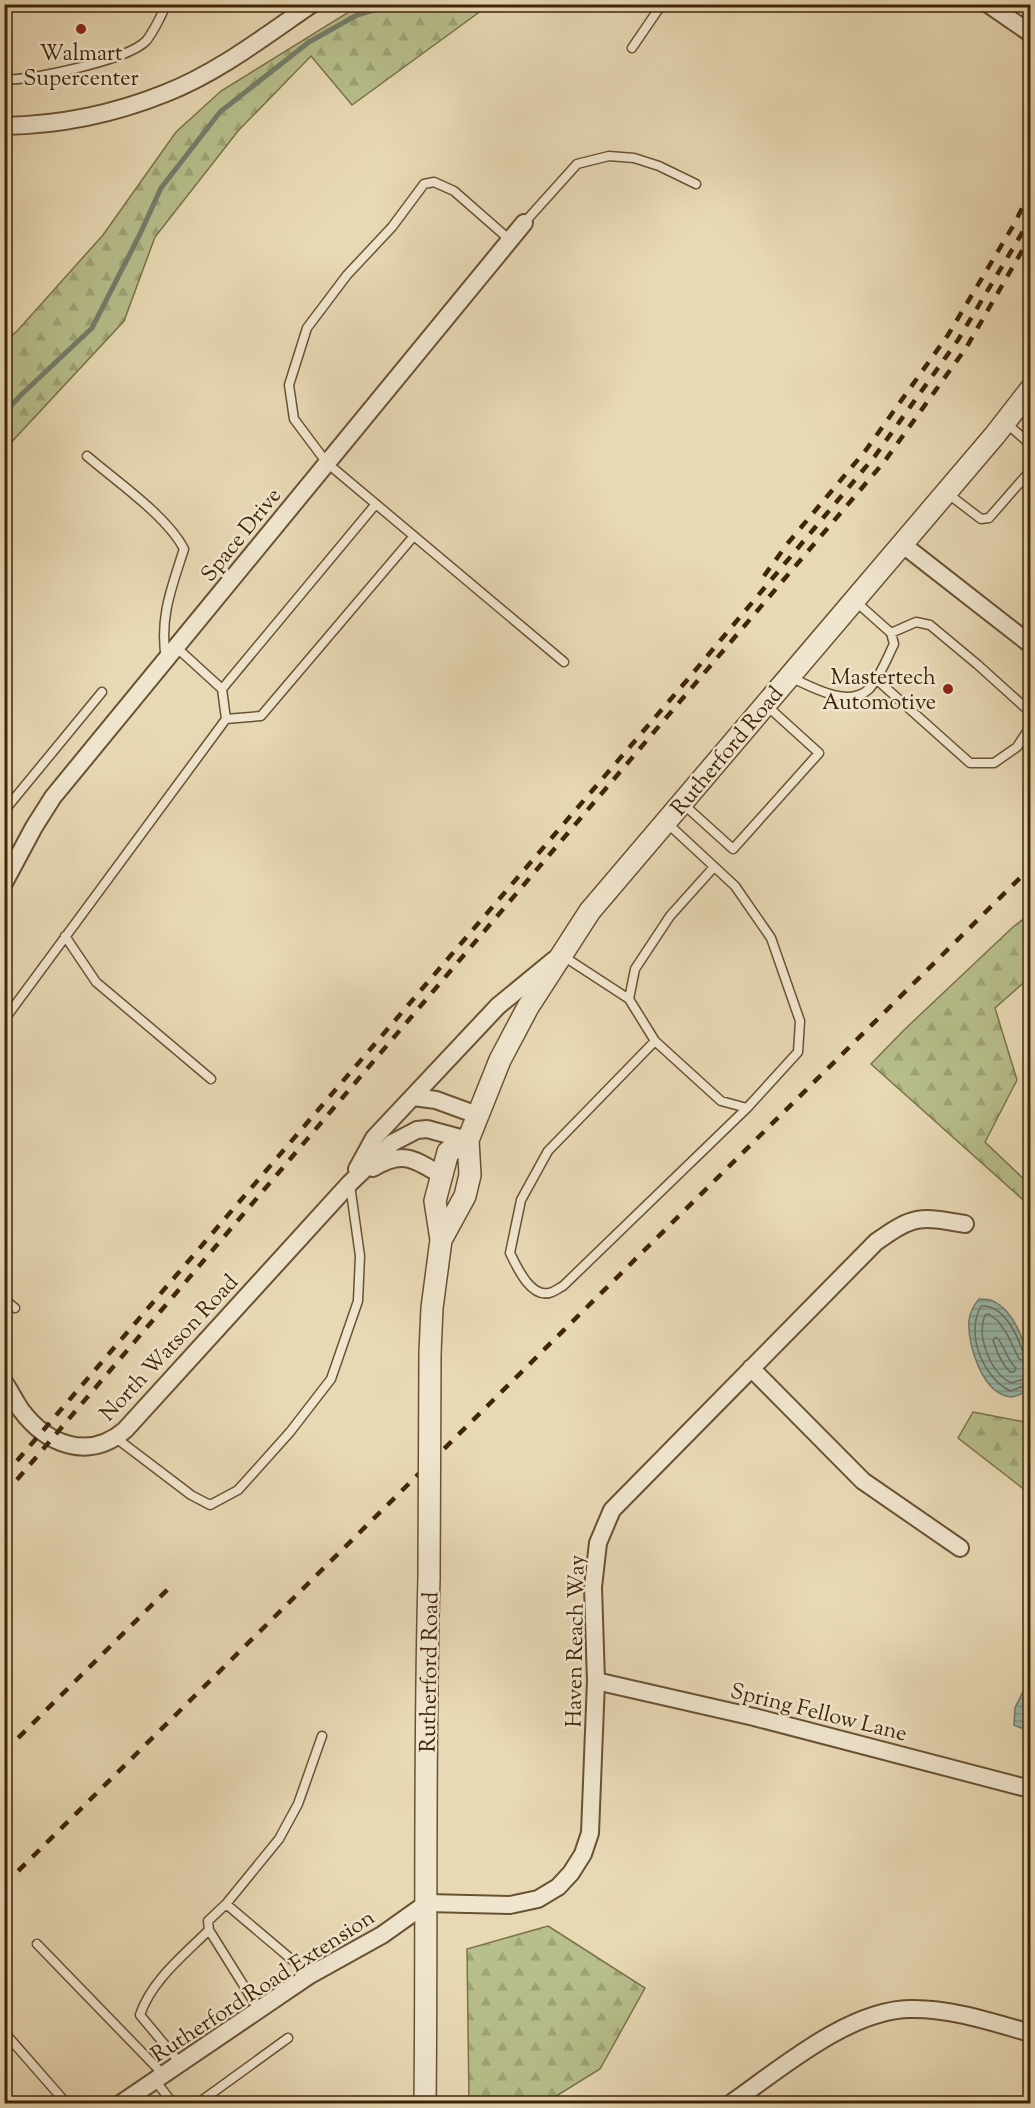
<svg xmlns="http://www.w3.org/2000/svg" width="1035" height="2108" viewBox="0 0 1035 2108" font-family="'Sorts Mill Goudy',serif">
	<defs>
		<pattern id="forest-firs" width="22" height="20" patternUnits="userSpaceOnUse" patternTransform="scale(1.5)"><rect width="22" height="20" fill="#b7bf8c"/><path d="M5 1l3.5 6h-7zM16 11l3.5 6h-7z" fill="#9ea477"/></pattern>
		<pattern id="water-rules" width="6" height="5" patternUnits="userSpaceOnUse" patternTransform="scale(1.5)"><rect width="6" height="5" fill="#97baad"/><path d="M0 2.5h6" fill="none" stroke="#7d978b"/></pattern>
	</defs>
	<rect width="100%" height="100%" fill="#e8d9b5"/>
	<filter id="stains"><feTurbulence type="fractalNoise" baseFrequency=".00333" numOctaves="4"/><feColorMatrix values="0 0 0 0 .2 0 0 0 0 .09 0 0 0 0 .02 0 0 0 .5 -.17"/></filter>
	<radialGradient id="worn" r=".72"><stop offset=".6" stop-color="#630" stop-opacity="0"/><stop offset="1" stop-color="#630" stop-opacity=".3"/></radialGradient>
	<path fill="url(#forest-firs)" stroke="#7b724a" stroke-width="1.5" d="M 360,5 L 489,5 L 352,105 L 311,56 L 238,131 L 155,237 L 124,321 L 5,449 L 5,342 L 18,330 L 103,235 L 176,132 L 221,91 Z
		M 1030,914 L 1030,977 L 995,1008 L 1017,1080 L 985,1142 L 1030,1185 L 1030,1206 L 871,1064 L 904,1030 L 1013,927 Z
		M 973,1412 L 1030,1423 L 1030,1494 L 958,1438 Z
		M 548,1926 L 645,1988 L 600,2069 L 545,2103 L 469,2103 L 467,1949 Z"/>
	<path fill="url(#water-rules)" stroke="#747e6b" stroke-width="1.5" d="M 979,1299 C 983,1299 990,1299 993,1301 C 1019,1313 1035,1365 1028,1390 C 1023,1393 1017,1397 1011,1397 C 982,1394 967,1344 969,1320 C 970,1312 974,1305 979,1299 Z
		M 1030,1677 L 1030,1726 L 1021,1728 L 1014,1725 L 1015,1708 Z"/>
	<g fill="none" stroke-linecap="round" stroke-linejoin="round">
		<path stroke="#6b705a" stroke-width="1.5" d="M 996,1337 C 1005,1345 1006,1359 1016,1368 L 1014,1372 L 1010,1372 C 1001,1363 997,1352 993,1340 Z
			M 1030,1355 L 1023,1352 C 1017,1334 1003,1304 981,1306 C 965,1334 983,1377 1010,1391 L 1030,1384
			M 1030,1363 L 1019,1359 L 1007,1334 L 998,1321 L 989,1314 L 985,1315 C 976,1337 991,1373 1011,1383 L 1030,1377"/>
		<path stroke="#747e6b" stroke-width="5" d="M 4,413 L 23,393 L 92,328 L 140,234 L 161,188 L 220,112 L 309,42 L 357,15 L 394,4"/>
		<g stroke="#695232" stroke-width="11">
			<path id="service" d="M 632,48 L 662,4
				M 4,80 C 34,79 126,61 146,41 C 152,34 163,13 166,4
				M 524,223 L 577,164 L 609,156 L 634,158 L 659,166 L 696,184
				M 510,240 L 454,191 L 434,182 L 424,184 L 392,227 L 347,275 L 307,328 L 289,385 L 294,419 L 327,463 L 564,662
				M 1006,423 L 1030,444
				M 87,456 C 116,481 167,516 184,549 C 172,587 159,617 166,659
				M 947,493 L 981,519 L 989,518 L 1030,471
				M 790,677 C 810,686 848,709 869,689 C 880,677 887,658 894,644 L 891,633 L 854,600
				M 876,679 L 970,763 L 994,763 L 1017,747 L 1030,727 L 1029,711 L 978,665 L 930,625 L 916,622 L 891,633
				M 222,689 L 375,505
				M 226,719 L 261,716 L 413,537
				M 682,803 L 733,849 L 819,753 L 766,705
				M 4,811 L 102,692
				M 65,936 L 96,982 L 211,1079
				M 563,956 L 629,999 L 635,969 L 670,916 L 714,867
				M 629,999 L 655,1041 L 548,1151 L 521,1200 L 510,1253 C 517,1267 530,1297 549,1293 C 554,1292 559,1288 563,1286 L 747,1108
				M 4,1020 L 226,719 L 222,689 L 176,647
				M 655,1041 L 721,1101 L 747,1108 L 798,1052 L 800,1021 L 771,938 L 735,886 L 666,822
				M 4,1299 L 15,1308
				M 116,1438 L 191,1495 L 210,1505 L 238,1490 L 290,1432 L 331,1379 L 358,1301 L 360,1256 L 350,1185
				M 226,1904 L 208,1921 L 209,1930 L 259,2010
				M 37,1944 L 163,2074
				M 310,1975 L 226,1904 L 279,1839 L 298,1804 L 322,1736
				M 4,2032 L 67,2104
				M 180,2063 L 140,2015 C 151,1981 184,1955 209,1930
				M 155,2080 L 173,2104
				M 197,2104 L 288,2038"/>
		</g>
		<g stroke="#695232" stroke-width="20">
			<path id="minor" d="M 988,4 L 1030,33
				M 4,126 C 61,125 114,114 166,93 C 219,72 265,36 312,4
				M 902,544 L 1030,644
				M 4,883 L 34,827 L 53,797 L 524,223
				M 413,1097 L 436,1100 L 477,1115
				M 373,1168 C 403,1150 414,1159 441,1175
				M 357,1169 L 374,1138 L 498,1006 L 554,960
				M 751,1368 L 863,1481 L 960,1548
				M 4,1382 C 10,1391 15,1401 21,1410 C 47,1445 89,1461 125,1430 L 350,1183 L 392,1143 L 417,1130 L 427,1129 L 468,1140
				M 596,1681 L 754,1717 L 1030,1789
				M 120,2104 L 310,1975 L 382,1935 L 427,1903 L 510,1905 L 538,1899 L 558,1887 L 571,1873 L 583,1854 L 590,1833 L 596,1681 L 593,1587 L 598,1543 L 612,1510 L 876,1242 C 914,1215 919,1216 965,1224
				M 730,2104 C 779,2070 848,2010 910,2009 C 950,2008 992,2022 1030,2033"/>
		</g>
		<g stroke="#695232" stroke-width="24">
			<path id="tertiary" d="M 441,1240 L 465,1196 L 470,1175 L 468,1140 L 500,1060 L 528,1007 L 590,911 L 995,435 L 1030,390
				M 430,1353 L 432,1308 L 441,1240 L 435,1201 L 448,1152 L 468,1140
				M 425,2104 C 427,1928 424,1753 429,1578"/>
		</g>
		<use href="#service" stroke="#f0e6cf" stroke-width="8"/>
		<use href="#minor" stroke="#f0e6cf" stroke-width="16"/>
		<use href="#tertiary" stroke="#f0e6cf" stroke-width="21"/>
		<path stroke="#3f2507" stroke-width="4.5" stroke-dasharray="10 10" stroke-linecap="butt" d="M 764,576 L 788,543 L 866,450 L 948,335 L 1013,226 L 1030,193
			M 4,1476 L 688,679 L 875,456 L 958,340 L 1022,233 L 1030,215
			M 4,1495 L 884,462 L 966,348 L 1030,237
			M 4,1752 L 171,1586
			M 4,1885 L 1030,868"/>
		<g stroke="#695232" stroke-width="24" stroke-linecap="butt">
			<path id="tertiary-bridge" d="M 429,1578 L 430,1353"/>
		</g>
		<use href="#tertiary-bridge" stroke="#f0e6cf" stroke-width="21"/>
	</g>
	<g fill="#8f2418" stroke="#f0e6cf" stroke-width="2">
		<circle cx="81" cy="29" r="6"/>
		<circle cx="948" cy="689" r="6"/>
	</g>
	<g text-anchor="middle" stroke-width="5" stroke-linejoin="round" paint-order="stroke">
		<g font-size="22" fill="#3f2507" stroke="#f0e6cf">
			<text x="81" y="60">Walmart<tspan x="81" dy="25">Supercenter</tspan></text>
			<text x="936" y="684" text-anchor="end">Mastertech<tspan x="936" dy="25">Automotive</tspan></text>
		</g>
		<g font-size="22" fill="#3f2507" stroke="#f0e6cf">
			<text transform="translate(240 534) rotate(-51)" y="8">Space Drive</text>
			<text transform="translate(726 750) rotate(-50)" y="8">Rutherford Road</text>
			<text transform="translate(168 1347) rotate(-47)" y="8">North Watson Road</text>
			<text transform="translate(574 1641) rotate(-89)" y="8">Haven Reach Way</text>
			<text transform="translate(428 1672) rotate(-89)" y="8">Rutherford Road</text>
			<text transform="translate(819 1711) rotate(14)" y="8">Spring Fellow Lane</text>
			<text transform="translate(262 1985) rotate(-33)" y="8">Rutherford Road Extension</text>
		</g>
	</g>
	<rect width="1035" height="2108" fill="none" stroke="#e8d9b5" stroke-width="24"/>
	<rect x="6" y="6" width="1023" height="2096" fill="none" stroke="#3f2507" stroke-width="3"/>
	<rect x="12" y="12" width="1011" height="2084" fill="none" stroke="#3f2507" stroke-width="1.5"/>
	<rect width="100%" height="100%" filter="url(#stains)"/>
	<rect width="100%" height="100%" fill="url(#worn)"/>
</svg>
